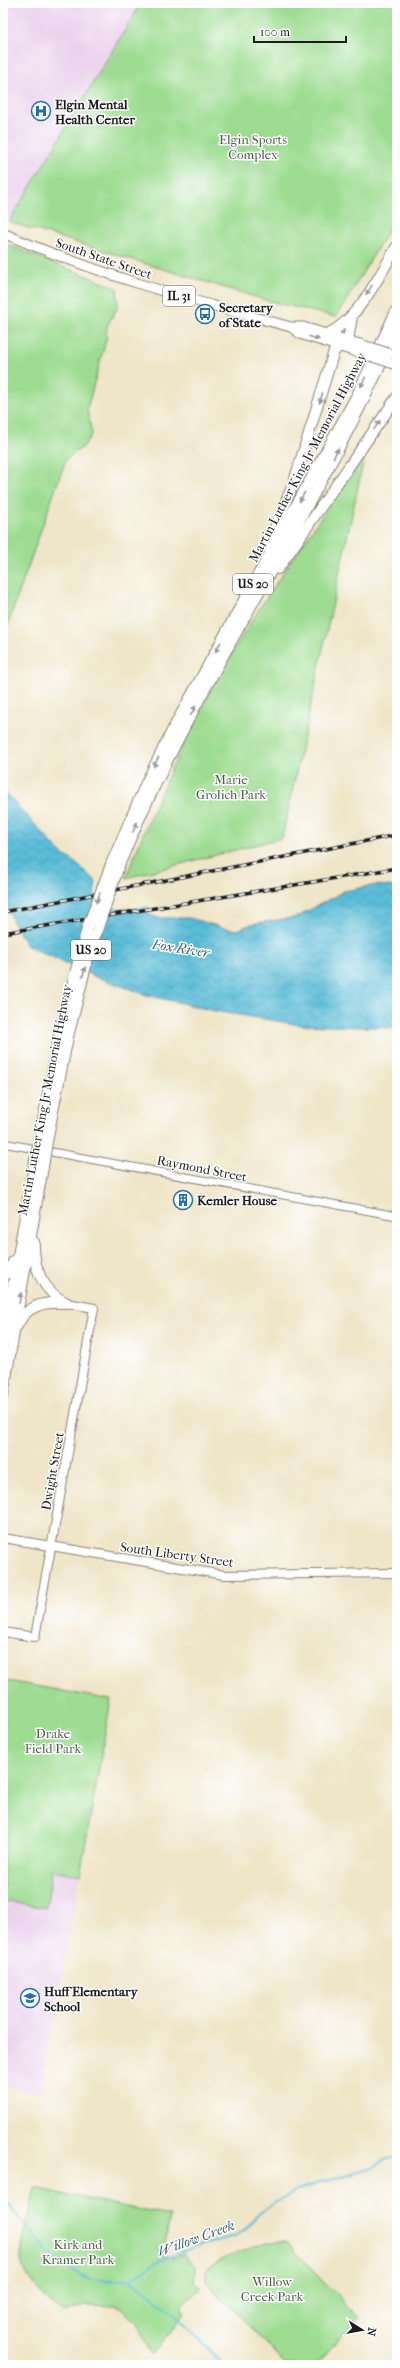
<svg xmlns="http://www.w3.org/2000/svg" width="400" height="2368" viewBox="0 0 400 2368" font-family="'IM FELL French Canon',serif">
	<defs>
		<pattern id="water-waves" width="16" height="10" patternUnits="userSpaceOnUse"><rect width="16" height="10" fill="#59bbd7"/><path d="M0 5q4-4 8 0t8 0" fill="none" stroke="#4da0b8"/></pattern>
	</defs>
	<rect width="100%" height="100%" fill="#fff"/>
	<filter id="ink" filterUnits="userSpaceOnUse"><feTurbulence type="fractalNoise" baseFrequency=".025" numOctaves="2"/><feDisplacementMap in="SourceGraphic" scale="8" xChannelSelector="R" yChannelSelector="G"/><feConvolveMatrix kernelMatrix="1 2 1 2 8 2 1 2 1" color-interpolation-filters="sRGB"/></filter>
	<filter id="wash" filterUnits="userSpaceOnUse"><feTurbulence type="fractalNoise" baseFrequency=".012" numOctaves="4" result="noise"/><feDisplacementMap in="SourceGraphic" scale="16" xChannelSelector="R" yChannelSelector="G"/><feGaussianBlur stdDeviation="0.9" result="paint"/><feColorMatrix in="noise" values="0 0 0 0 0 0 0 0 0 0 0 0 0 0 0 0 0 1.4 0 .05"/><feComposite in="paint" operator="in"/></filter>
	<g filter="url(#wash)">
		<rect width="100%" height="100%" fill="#efe5c8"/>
		<path fill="#ead1ec" d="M 3,3 L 147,3 L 9,222 L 3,219 Z
			M 52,1870 L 80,1875 L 40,2093 L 3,2087 L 3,1901 L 45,1908 Z"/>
		<path fill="#9ddc91" stroke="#5c7c56" d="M 141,3 L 397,3 L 397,216 L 336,317 L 265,300 L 9,222 Z
			M 3,243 L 117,288 L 118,307 L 107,326 L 106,340 L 87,409 L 92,434 L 83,447 L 66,459 L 3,638 Z
			M 365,454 L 282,838 L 126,878 C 163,779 210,682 269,594 C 300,547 333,501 365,454 Z
			M 3,1680 L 111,1700 L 80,1875 L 52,1870 L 46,1908 L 3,1901 Z
			M 35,2188 L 170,2216 L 163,2256 L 174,2258 L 184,2254 L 195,2266 L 194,2282 L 201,2287 L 181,2307 L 185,2313 L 151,2355 L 137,2323 L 122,2308 L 114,2306 L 86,2305 L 64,2312 C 50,2304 21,2275 21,2258 C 22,2236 31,2209 35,2188 Z
			M 281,2241 L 287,2243 L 359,2318 L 315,2365 L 286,2365 L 206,2281 L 206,2271 C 213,2260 268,2240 281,2241 Z"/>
		<path fill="url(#water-waves)" stroke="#3a6c7a" d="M 3,790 L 63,855 L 71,859 L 96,881 L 94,893 L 96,898 L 120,910 L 149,907 L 148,914 L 158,918 L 190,918 L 224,928 L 238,930 L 251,924 L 297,917 L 344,891 L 376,885 L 397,887 L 397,1028 L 301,1025 L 215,1011 L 147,995 L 91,975 L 26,945 L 12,920 L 3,893 Z"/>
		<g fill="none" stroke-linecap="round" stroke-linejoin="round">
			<path stroke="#59bbd7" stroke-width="2" d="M 3,2197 C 23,2224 53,2265 85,2277 C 99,2282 117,2280 131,2279 L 176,2315 L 222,2365
				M 131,2279 L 156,2263 L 194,2247 L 235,2236 L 244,2231 L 261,2211 L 297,2190 L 372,2167 L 388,2159 L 397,2157"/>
		</g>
	</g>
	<g filter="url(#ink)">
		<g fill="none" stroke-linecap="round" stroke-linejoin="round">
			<g stroke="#868072" stroke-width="9">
				<path id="tertiary" d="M 3,1143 L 397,1216"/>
			</g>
			<g stroke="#868072" stroke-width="10">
				<path id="secondary" d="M 3,1538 L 224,1575 L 397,1573
					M 3,1632 L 35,1637 L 94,1308 L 67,1303"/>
			</g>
			<g stroke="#868072" stroke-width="11">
				<path id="primary" d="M 3,233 C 96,274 193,301 291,327 L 303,327 L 373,348
					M 291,327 L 300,334 L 369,356
					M 388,362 L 397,365"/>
			</g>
			<g stroke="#868072" stroke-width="12">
				<path id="motorway" d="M 327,334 C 358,321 380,274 397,246
					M 267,547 L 294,482 L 334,351 L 348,340 L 352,317
					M 278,569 L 397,397
					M 112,862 L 146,783 L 174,727 L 356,397 L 397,309
					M 120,863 C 197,678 316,513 397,329
					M 40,1136 L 59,1035
					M 48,1136 L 68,1037
					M 34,1242 C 33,1268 43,1292 67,1303
					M 3,1277 L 14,1261
					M 17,1326 C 26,1306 42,1302 63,1303
					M 3,1341 L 34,1165
					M 3,1395 L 43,1167"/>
			</g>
			<use href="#tertiary" stroke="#fff" stroke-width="7"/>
			<use href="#secondary" stroke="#fff" stroke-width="8"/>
			<use href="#primary" stroke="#fff" stroke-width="9"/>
			<use href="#motorway" stroke="#fff" stroke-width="10"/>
			<g stroke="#1c1c1c" stroke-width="3.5">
				<path id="rail" d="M 3,912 L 397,835
					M 3,933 L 397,868"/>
			</g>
			<use href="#rail" stroke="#fff" stroke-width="2" stroke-dasharray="6" stroke-linecap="butt"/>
			<g stroke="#868072" stroke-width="11" stroke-linecap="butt">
				<path id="primary-bridge" d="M 373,348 L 391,354
					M 369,356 L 388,362"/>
			</g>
			<g stroke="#868072" stroke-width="12" stroke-linecap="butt">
				<path id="motorway-bridge" d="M 59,1035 L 87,928 L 112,862
					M 68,1037 L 89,954 L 120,863
					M 34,1165 L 40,1136
					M 43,1167 L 48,1136"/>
			</g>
			<use href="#primary-bridge" stroke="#fff" stroke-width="9"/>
			<use href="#motorway-bridge" stroke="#fff" stroke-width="10"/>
		</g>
		<defs><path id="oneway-solid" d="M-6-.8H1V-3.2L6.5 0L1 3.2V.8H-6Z"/></defs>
		<g fill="#999">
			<use href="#oneway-solid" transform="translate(369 290) rotate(123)"/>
			<use href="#oneway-solid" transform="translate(314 338) rotate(18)"/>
			<use href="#oneway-solid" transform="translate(363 382) rotate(116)"/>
			<use href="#oneway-solid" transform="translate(321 398) rotate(106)"/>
			<use href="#oneway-solid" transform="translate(377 425) rotate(-55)"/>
			<use href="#oneway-solid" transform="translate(336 453) rotate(-61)"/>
			<use href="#oneway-solid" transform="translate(302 497) rotate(119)"/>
			<use href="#oneway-solid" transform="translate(218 647) rotate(119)"/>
			<use href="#oneway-solid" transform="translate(193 711) rotate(-62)"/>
			<use href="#oneway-solid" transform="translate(156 762) rotate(117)"/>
			<use href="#oneway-solid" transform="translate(135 827) rotate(-67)"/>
			<use href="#oneway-solid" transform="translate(98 898) rotate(111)"/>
			<use href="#oneway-solid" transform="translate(84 972) rotate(-74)"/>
			<use href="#oneway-solid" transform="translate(20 1298) rotate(-80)"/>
		</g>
	</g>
	<defs>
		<g id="hospital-ring" transform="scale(1)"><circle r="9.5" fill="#fff" stroke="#1f6fb2" stroke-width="1.5"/><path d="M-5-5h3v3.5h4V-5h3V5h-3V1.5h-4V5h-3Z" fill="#1f6fb2"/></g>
		<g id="bus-ring" transform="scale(1)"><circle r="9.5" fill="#fff" stroke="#1f6fb2" stroke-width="1.5"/><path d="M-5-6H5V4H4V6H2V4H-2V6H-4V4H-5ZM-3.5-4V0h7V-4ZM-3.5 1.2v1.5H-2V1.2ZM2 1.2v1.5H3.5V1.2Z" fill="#1f6fb2"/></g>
		<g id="building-ring" transform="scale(1)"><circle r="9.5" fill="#fff" stroke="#1f6fb2" stroke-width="1.5"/><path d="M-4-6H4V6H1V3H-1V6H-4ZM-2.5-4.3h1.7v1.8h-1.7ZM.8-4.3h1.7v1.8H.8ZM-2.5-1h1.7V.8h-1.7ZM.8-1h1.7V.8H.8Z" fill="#1f6fb2"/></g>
		<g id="school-ring" transform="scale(1)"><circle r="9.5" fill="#fff" stroke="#1f6fb2" stroke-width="1.5"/><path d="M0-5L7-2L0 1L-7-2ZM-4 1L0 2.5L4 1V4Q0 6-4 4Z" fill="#1f6fb2"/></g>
	</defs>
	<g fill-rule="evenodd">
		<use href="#hospital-ring" x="41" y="111"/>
		<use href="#bus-ring" x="205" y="314"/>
		<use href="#building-ring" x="183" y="1200"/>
		<use href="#school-ring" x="30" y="1998"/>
	</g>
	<g text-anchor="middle" stroke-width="3" stroke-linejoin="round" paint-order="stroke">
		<g fill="#fff" stroke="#606060" stroke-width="1">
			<rect x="163" y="286" width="32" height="20" rx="3"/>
			<rect x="233" y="574" width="40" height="20" rx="3"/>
			<rect x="71" y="940" width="40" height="20" rx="3"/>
		</g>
		<g font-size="12" font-weight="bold" fill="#1c1c1c">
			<text x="179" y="300">IL 31</text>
			<text x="253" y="588">US 20</text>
			<text x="91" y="954">US 20</text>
		</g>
		<g font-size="13" font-weight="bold" fill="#1c1c1c" stroke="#fff" text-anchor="start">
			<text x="55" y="109">Elgin Mental<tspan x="55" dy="15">Health Center</tspan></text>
			<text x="219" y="312">Secretary<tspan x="219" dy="15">of State</tspan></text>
			<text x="197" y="1205">Kemler House</text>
			<text x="44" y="1996">Huff Elementary<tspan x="44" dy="15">School</tspan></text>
		</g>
		<g font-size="13" fill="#495f45" stroke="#fff">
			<text x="253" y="144">Elgin Sports<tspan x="253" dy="15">Complex</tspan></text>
			<text x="231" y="784">Marie<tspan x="231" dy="15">Grolich Park</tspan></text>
			<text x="53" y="1738">Drake<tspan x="53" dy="15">Field Park</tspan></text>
			<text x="78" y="2249">Kirk and<tspan x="78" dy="15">Kramer Park</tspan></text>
			<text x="272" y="2286">Willow<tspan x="272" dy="15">Creek Park</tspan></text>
		</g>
		<g font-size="13" fill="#1c1c1c" stroke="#fff">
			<text transform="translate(104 258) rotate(19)" y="5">South State Street</text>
			<text transform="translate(307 457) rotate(-62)" y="5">Martin Luther King Jr Memorial Highway</text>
			<text transform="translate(44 1100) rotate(-79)" y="5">Martin Luther King Jr Memorial Highway</text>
			<text transform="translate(202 1168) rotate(11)" y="5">Raymond Street</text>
			<text transform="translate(52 1471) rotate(-80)" y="5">Dwight Street</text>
			<text transform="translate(177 1554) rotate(8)" y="5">South Liberty Street</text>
		</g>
		<g font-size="14" font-style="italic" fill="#376470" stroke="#fff">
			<text transform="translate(181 948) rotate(9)" y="5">Fox River</text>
			<text transform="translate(196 2238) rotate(-20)" y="5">Willow Creek</text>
		</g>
	</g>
	<rect width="400" height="2368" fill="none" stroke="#fff" stroke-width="16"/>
	<g transform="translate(362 2330) rotate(101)" stroke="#ffffff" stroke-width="3" paint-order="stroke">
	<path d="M0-3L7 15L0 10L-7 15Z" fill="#1c1c1c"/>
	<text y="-6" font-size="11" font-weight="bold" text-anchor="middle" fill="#1c1c1c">N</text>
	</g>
	<path d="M254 36v6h92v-6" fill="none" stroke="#1c1c1c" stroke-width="2"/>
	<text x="260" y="36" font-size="12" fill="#1c1c1c" stroke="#ffffff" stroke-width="3" paint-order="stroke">100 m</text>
</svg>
